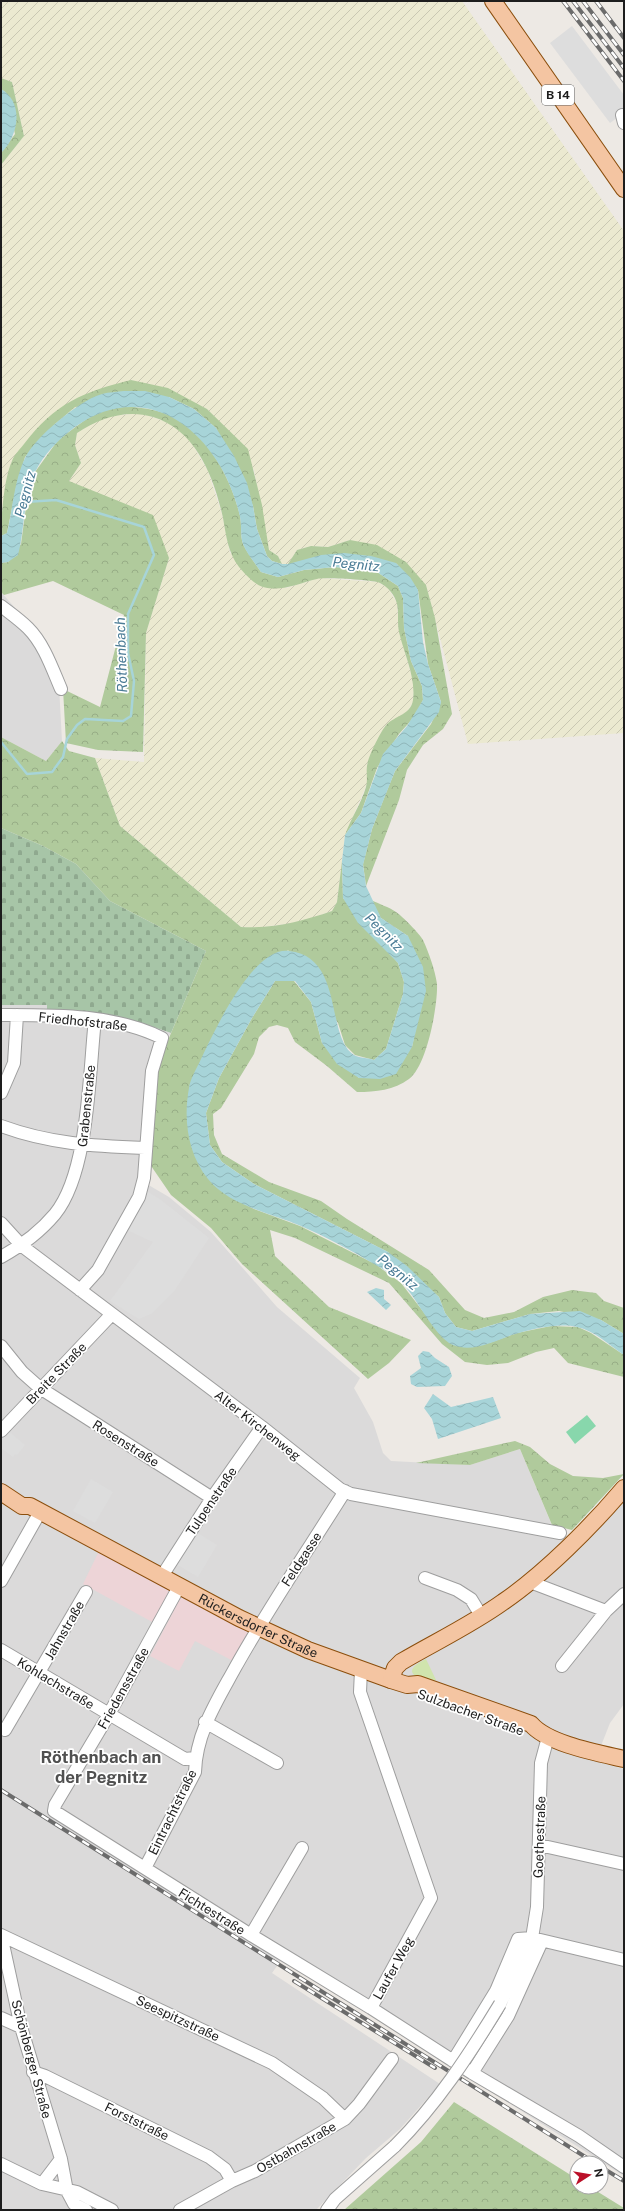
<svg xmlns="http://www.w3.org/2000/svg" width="625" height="2211" viewBox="0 0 625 2211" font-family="'Public Sans',sans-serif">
	<defs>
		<pattern id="farmland-furrows" width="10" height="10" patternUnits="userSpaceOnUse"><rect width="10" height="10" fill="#ebe9d0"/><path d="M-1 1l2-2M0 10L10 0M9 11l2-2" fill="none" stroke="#c9c7b2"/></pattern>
		<pattern id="forest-crowns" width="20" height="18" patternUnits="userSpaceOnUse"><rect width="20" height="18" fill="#b0ca9c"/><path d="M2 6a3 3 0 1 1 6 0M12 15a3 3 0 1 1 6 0" fill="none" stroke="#97ad86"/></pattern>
		<pattern id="cemetery-stones" width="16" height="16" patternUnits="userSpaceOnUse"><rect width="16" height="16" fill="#a7c5a7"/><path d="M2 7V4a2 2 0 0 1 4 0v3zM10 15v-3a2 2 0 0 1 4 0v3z" fill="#8fa98f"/></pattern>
		<pattern id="water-waves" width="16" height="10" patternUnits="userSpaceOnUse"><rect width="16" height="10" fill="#a7d4d8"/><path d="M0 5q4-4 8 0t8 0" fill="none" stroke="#8fb6b9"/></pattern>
	</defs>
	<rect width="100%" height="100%" fill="#ede9e4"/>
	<path fill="#dbdada" d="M 1,592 L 23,617 L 59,686 L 62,741 L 46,761 L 1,737 Z
		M 27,1004 L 48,1005 L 47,1011 L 116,1017 L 142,1023 L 171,1033 L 151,1065 L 140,1180 L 169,1197 L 211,1232 L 277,1307 L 360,1378 L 354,1388 L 373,1422 L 383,1453 L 391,1461 L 470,1465 L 520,1449 L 556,1535 L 579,1547 L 624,1498 L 624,1704 L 610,1723 L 595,1761 L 624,1769 L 624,2176 L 282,1959 L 272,1973 L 440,2084 L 400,2129 L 366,2158 L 316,2210 L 1,2210 L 1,1005 Z"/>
	<path fill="#edd4d7" d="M 100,1549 L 174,1588 L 154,1623 L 83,1584 Z
		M 181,1597 L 248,1632 L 233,1661 L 195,1641 L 179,1671 L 150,1656 Z"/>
	<path fill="url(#farmland-furrows)" d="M 1,1 L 462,1 L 624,231 L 624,733 L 468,744 L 426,585 L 350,540 L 328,547 L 311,546 L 297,550 L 288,564 L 282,564 L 278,556 L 269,550 L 254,470 L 223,426 L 207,409 L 131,380 L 12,461 L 1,513 L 1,165 L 24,136 L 12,82 L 1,78 Z
		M 140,413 L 167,422 L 184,434 L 193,445 L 208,471 L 222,514 L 230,553 L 286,588 L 319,578 L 378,582 L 388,588 L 397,603 L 399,630 L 414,685 L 413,702 L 407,712 L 385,726 L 367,765 L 367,784 L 345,835 L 337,902 L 332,911 L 301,922 L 256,928 L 241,927 L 120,826 L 95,758 L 144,762 L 146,633 L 169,558 L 69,481 L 81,463 L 75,445 L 77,433 L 94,422 L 111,416 Z"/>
	<path fill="#d0e4ad" d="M 426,1659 L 436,1680 L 431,1682 C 411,1677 403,1670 426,1659 Z"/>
	<path fill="url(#forest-crowns)" d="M 1,78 L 12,82 L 24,136 L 1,165 L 1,153 L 15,134 L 5,92 L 1,89 Z
		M 131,380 L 168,388 L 207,409 L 248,449 L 262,505 L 269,550 L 278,556 L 282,564 L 272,561 L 267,556 L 257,529 L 253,506 L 216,428 L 194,409 L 169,397 L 75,407 L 55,424 L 25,457 L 16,488 L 7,533 L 1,536 C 1,517 4,478 12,461 C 14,455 20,449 24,444 C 55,403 83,392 131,380 Z
		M 122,406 C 137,407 154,409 167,414 C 206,431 231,477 240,516 C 242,525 240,535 243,544 C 247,553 255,563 261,572 L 278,577 L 304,570 L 335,567 L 377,572 L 398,586 L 403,598 L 404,628 L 411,661 L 422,686 L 423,700 L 415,716 L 399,734 L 377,768 L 361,813 L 345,835 C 351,818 361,804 366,787 C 368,780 366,773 367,766 C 368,757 379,735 384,728 C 391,716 411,716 413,700 C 416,677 404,654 399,632 C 397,623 399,613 397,604 C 395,595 388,587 380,583 C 374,580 324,577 317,579 C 299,583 283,592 263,587 C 256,586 244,573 239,567 C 228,553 226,535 223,518 C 214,477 196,430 153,417 C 126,409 100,418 77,433 L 75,445 L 81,463 L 69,481 L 153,515 L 169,558 L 146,633 L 143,752 L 98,750 L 66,743 L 63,689 L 100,707 L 124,615 L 53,581 L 4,595 L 1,592 L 1,563 L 8,562 L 21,544 L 26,507 L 35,472 L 58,440 L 89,417 L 107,409 Z
		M 350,540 L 377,545 L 406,562 L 426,585 L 435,618 L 452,714 L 443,729 L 423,745 L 407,770 L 399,800 L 366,886 L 363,864 L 372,829 L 386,793 L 395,771 L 431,724 L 441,702 L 428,664 L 418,590 L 396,563 L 288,564 L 297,550 L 311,546 L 328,547 Z
		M 1,737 L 46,761 L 62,741 L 69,751 L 95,758 L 120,826 L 241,927 C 273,929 303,921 332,911 L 337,902 L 342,861 L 343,898 L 398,963 L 404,982 L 403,994 L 386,1049 L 374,1060 L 355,1055 L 345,1045 L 338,1023 L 288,950 L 189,1087 L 228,1195 L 254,1209 L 300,1226 L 375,1264 L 401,1283 L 443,1337 L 489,1343 L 517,1333 L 551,1326 L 578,1327 L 591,1333 L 624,1355 L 624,1377 L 568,1363 L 554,1348 L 536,1352 L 508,1363 L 487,1365 L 465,1362 L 442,1344 L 389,1283 L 295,1238 L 270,1230 L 275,1256 L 329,1307 L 411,1340 L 389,1363 L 368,1379 L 242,1264 L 211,1228 L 171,1195 L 147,1160 L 154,1073 L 206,951 L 110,901 L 76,864 L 43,846 L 1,828 Z
		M 371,900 C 379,904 389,907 396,912 C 402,916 420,934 423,940 C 429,953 435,970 437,984 C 438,1005 427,1066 409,1079 C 394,1090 376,1092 357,1092 L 327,1066 L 295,1042 L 288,1028 L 277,1025 L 269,1027 L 259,1037 L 254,1054 L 221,1108 L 213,1114 L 214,1135 L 222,1154 L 269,1182 L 321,1201 L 347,1219 L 429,1270 L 465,1310 L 484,1318 L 514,1312 L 543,1297 L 572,1290 L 596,1293 L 604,1301 L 624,1308 L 624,1334 L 601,1320 L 559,1311 L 530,1314 L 472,1331 L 456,1327 L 445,1313 L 439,1297 L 388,1252 L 254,1184 L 222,1162 L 210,1145 L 206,1113 L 219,1078 L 252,1018 L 275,981 L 294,981 L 311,1002 L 322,1043 L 359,1078 L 412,1047 L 417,1022 L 408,936 L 381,918 Z
		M 515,1441 L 530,1447 L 550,1464 L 573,1476 L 603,1478 L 624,1474 L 572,1530 L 552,1525 L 520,1449 L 470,1465 L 416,1463 Z
		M 454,2102 L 577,2179 L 577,2187 L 590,2187 L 624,2208 L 624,2210 L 344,2210 L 421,2142 Z"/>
	<path fill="url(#cemetery-stones)" d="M 1,828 L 43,846 L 76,864 L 110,901 L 206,951 L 171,1033 L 142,1023 L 116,1017 L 47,1011 L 47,1005 L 1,1005 Z"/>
	<path fill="#88d7ac" d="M 587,1415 L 596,1426 L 575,1444 L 566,1432 Z"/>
	<path fill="#ddd" d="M 572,26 L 624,95 L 624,113 L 610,123 L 550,43 Z
		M 145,1190 L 161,1200 L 209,1238 L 175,1290 L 151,1314 L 139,1319 L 110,1301 L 153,1242 L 129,1231 Z
		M 7,1430 L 25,1445 L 17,1455 L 15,1454 L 13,1457 L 1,1448 L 1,1436 Z
		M 91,1479 L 113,1492 L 95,1523 L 73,1511 Z
		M 196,1532 L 217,1545 L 198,1577 L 176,1564 Z"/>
	<path fill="url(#water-waves)" d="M 1,89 C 25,103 18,137 1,153 Z
		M 124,391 L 145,391 L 169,397 L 194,409 L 216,428 L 234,456 L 247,483 L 253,506 L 257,529 L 267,556 L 272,561 L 282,564 L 288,564 L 321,555 L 344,553 L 371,556 L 396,563 L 410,577 L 418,590 L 423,642 L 428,664 L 441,702 L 439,712 L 395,771 L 372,829 L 363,865 L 366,886 L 381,918 L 408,936 L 423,967 L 426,991 L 412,1047 L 396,1074 L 380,1079 L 359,1078 L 337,1064 L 322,1043 L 311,1002 L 295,981 L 275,981 L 252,1018 L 219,1078 L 206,1113 L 210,1145 L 222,1162 L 254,1184 L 388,1252 L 407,1266 L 439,1297 L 445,1313 L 456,1327 L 472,1331 L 530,1314 L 580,1311 L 601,1320 L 624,1334 L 624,1355 C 610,1346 594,1330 577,1327 C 559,1323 536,1328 519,1333 C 498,1338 475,1354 453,1345 C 434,1337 417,1297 401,1282 C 393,1275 383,1269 374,1264 C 351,1250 326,1237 301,1226 C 271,1213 230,1206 208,1179 C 188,1154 183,1120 189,1088 C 190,1079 197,1068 201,1059 C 214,1032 253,946 289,951 C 346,957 324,1040 356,1056 C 361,1058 368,1058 374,1060 L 386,1049 L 403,994 L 404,982 L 398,963 L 358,923 L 343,898 L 342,861 L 345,835 L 361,813 L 383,754 L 407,726 L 423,700 L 422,686 L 411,661 L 404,628 L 403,598 L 398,586 L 377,572 L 335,567 L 304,570 L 278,577 L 261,572 C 255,563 247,554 243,544 C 240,536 242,525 240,517 C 236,498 227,476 217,461 C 183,408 128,389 75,427 C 59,439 44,454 35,472 C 23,497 25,529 18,555 L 8,562 L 1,563 L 1,536 L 7,533 C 13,508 14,481 25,458 C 35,437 80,400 102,394 C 109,392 117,392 124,391 Z
		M 376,1288 L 384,1290 L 384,1299 L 391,1305 L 386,1310 L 367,1292 Z
		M 423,1351 L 429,1352 L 435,1358 L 449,1367 L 452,1376 L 445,1386 L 417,1387 L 411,1384 L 410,1376 L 421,1368 L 418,1356 Z
		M 433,1394 L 451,1407 L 493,1397 L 501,1418 L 438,1439 L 432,1419 L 424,1408 Z"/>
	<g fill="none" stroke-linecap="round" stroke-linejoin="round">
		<path stroke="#a7d4d8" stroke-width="2.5" d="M 1,742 L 27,774 L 52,772 L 63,757 L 67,739 L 77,725 L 85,719 L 123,721 L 131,716 L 134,681 L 128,653 L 128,614 L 154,555 L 144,527 L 56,500 L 25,502"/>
		<g stroke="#9e9e9e" stroke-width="14">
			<path id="minor" d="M 622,115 L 624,123
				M 1,606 C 10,613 20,620 28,628 C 44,644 52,668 61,689
				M 1,1015 C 54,1015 114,1014 162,1038 L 152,1071 L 144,1178 L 139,1197 L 98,1270 L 80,1290
				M 1,1093 L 14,1063 L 17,1015
				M 1,1126 C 50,1144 93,1146 145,1148
				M 1,1223 L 22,1246 L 262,1427 L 340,1489 L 351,1494 L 560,1533
				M 1,1257 C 21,1246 40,1232 55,1214 C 89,1172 89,1073 95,1019
				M 1,1346 L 22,1372 L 40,1388 L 212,1498
				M 1,1431 L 111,1315
				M 162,1576 L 212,1498 L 262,1427
				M 425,1578 L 457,1590 L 471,1599 L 482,1617
				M 1,1581 L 40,1512
				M 530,1582 L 606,1611
				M 180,1585 L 108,1716 L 55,1805 L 54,1811 L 251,1935 L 371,2008 L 472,2073 L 579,2136 L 624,2167
				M 1,1650 L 185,1759 L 195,1758
				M 562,1666 L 606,1611 L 624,1594
				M 361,1670 L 360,1692 L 431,1898 L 371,2008
				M 205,1722 L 277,1763
				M 5,1730 L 86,1592
				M 539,1845 L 624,1864
				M 145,1868 L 195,1772 C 196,1733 217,1701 235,1668 C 269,1607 308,1550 345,1491
				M 1,1935 L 272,2063 L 323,2098 L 345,2119
				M 1,1935 L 21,2027 L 61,2159 L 67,2191 L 74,2204 L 86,2210
				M 251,1935 L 302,1848
				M 500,2004 L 532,1938 L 537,1907 L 541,1763 L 548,1737
				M 1,2018 L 21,2027
				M 453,2061 L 496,1991 L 518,1939 L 532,1938 L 624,1960
				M 33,2072 L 45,2076 L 209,2157 L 225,2169 L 232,2181
				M 472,2073 L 508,2016 L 542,1941
				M 1,2164 L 42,2184 L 77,2192 L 112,2210
				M 42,2184 L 61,2159
				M 180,2210 L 232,2181 L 255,2171 L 345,2119 L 359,2104 L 392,2059
				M 327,2210 L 335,2199 L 395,2146"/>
		</g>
		<g stroke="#8b4e0c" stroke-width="18">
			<g id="major">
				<path d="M 493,1 L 624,189"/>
				<path id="s1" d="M 1,1492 L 22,1506 L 30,1506 L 239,1618 L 308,1650 L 391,1680 L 407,1685 L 418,1684 L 531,1724 C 548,1744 598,1753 624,1759"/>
				<path d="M 391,1680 L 395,1668 L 401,1662 C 435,1642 471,1625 503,1602 C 544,1574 592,1526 624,1488"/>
			</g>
		</g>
		<use href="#minor" stroke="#fff" stroke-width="12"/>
		<use href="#major" stroke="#f4c5a2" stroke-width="16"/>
		<g stroke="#6b6b6b" stroke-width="4">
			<path id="rail" d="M 563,1 L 624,81
				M 573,1 L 624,68
				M 583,1 L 624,55
				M 596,1 L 624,38
				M 1,1790 L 595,2163
				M 294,1981 L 435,2068
				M 601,2167 L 624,2181"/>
		</g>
		<use href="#rail" stroke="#fff" stroke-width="2.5" stroke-dasharray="8" stroke-linecap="butt"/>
		<g stroke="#9e9e9e" stroke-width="14" stroke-linecap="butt">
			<path id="minor-bridge" d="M 395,2146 C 437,2104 469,2055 500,2004"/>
		</g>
		<use href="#minor-bridge" stroke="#fff" stroke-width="12"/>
	</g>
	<g text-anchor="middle" stroke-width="3.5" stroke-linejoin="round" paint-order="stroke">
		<rect fill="#fff" stroke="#616161" stroke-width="1" x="542" y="85" width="32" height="20" rx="3"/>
		<g font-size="12" font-weight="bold" fill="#1d1d1d">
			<text x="558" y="99">B 14</text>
		</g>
		<g font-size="13" fill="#1d1d1d" stroke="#fff">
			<text transform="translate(83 1021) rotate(6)" y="5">Friedhofstraße</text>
			<text transform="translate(86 1106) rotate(-84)" y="5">Grabenstraße</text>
			<text transform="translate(56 1373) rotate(-46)" y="5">Breite Straße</text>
			<text transform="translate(258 1425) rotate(38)" y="5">Alter Kirchenweg</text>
			<text transform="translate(126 1443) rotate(32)" y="5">Rosenstraße</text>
			<text transform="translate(211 1501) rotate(-56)" y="5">Tulpenstraße</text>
			<text transform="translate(301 1559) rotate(-57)" y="5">Feldgasse</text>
			<text dy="5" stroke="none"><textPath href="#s1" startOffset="291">Rückersdorfer Straße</textPath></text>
			<text transform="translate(64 1630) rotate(-60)" y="5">Jahnstraße</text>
			<text transform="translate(56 1683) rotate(31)" y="5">Kohlachstraße</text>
			<text transform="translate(123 1688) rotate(-61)" y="5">Friedensstraße</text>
			<text transform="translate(471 1712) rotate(20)" y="5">Sulzbacher Straße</text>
			<text transform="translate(172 1812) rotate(-64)" y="5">Eintrachtstraße</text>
			<text transform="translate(539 1837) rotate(-88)" y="5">Goethestraße</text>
			<text transform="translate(212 1911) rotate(32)" y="5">Fichtestraße</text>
			<text transform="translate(393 1968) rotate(-61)" y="5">Laufer Weg</text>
			<text transform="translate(178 2018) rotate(25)" y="5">Seespitzstraße</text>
			<text transform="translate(32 2059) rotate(75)" y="5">Schönberger Straße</text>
			<text transform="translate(137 2121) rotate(26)" y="5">Forststraße</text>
			<text transform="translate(296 2147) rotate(-30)" y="5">Ostbahnstraße</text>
		</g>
		<g font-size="14" font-style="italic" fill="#4b7c96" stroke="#fff">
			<text transform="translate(25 494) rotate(-75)" y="5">Pegnitz</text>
			<text transform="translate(356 564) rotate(6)" y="5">Pegnitz</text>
			<text transform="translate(121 655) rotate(-92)" y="5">Röthenbach</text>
			<text transform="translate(384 932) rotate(45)" y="5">Pegnitz</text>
			<text transform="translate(398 1272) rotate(39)" y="5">Pegnitz</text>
		</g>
		<g font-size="17" font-weight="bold" fill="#505050" stroke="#fff">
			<text x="101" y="1763">Röthenbach an<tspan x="101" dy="20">der Pegnitz</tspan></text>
		</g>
	</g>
	<rect width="625" height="2211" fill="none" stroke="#1d1d1d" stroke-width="4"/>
	<g transform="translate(589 2175) rotate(78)"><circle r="19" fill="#ffffff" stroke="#a5a5a5"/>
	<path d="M0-3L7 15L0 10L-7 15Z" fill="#bb1029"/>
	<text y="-6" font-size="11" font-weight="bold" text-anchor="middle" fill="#1d1d1d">N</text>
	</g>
</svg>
